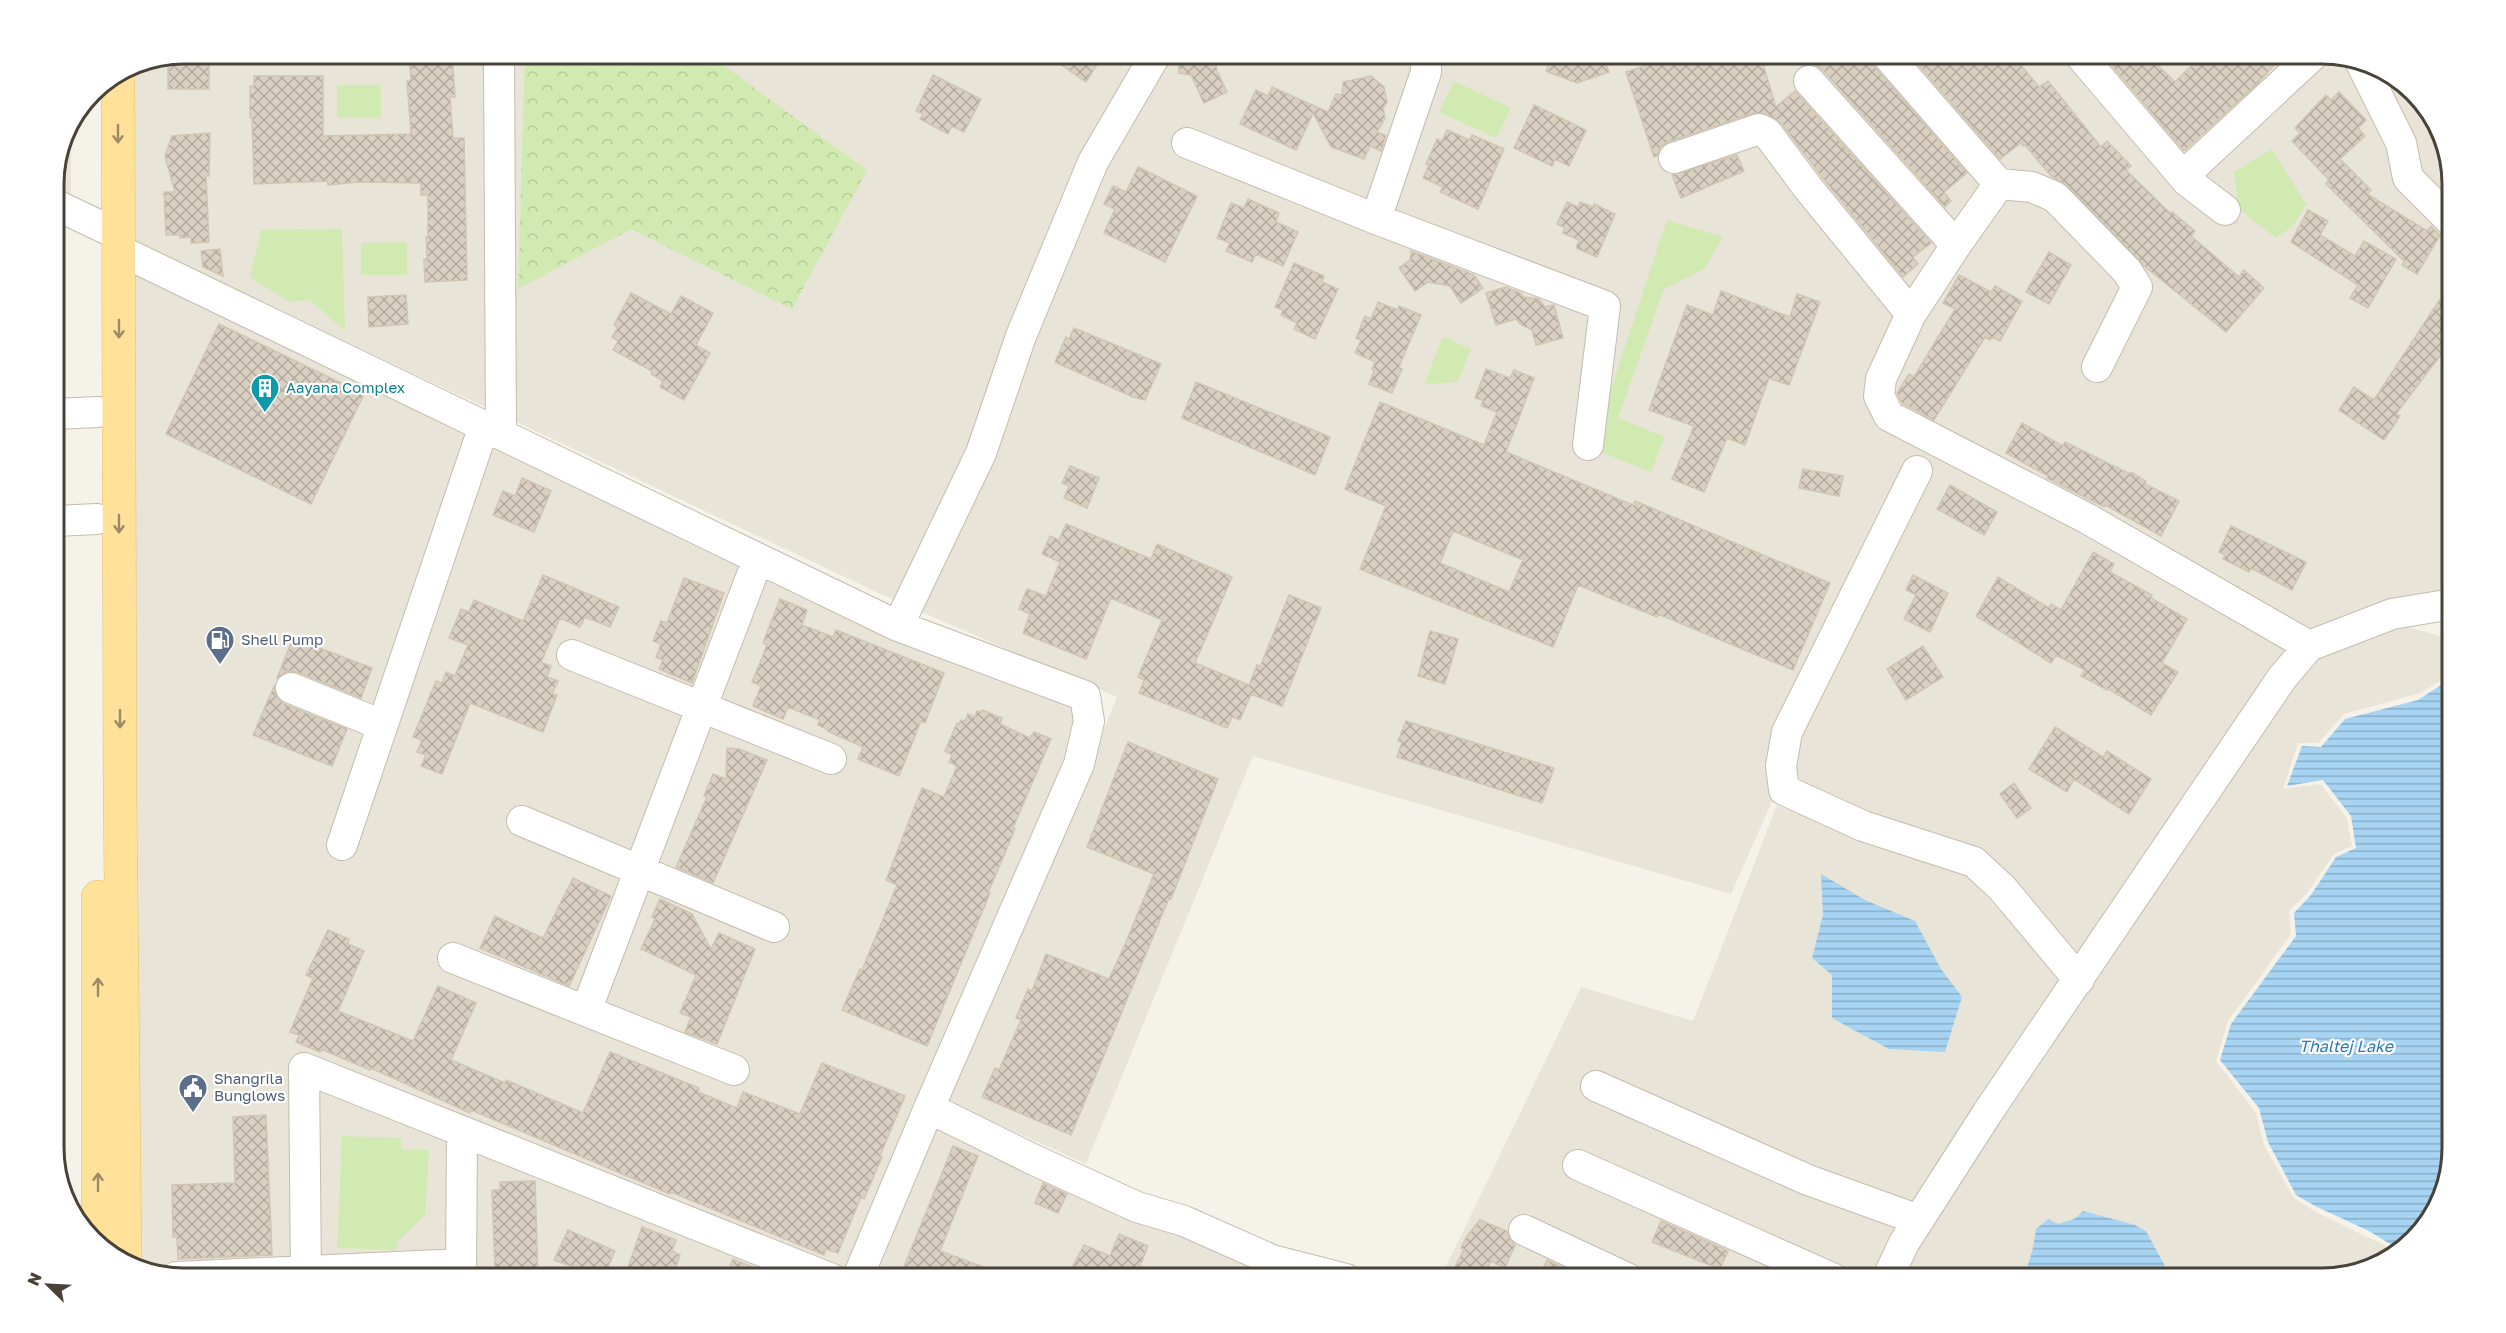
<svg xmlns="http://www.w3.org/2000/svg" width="2506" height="1333" viewBox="0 0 2506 1333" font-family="'Golos Text',sans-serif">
	<defs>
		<pattern id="forest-crowns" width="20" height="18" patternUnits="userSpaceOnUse" patternTransform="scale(1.5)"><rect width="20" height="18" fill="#d1eab2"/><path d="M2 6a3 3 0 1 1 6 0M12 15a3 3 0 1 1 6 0" fill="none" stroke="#b5ca9a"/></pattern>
		<pattern id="water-rules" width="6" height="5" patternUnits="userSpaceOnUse" patternTransform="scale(1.5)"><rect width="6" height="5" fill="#a6d4f2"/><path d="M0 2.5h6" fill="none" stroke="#89aec5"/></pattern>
		<pattern id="building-cross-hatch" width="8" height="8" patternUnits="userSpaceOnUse" patternTransform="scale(1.5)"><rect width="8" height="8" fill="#dad0c2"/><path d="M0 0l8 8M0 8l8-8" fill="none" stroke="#b3aa9f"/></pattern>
	</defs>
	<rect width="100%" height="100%" fill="#f5f2ea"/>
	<path fill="#e9e4d8" d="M 185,54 L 2321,54 L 2350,61 L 2452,232 L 2452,598 L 2311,636 L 2079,972 L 2006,883 L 1778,788 L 1731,894 L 1253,756 L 1086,1164 L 949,1102 L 1117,697 L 885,596 L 135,242 L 134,65 Z
		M 2379,68 L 2430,112 L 2452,177 L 2452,211 L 2417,174 Z
		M 71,124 L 71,200 L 54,192 L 54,177 L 64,135 Z
		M 54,222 L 62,225 L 66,1191 L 54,1157 Z
		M 132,269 L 1079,701 L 1082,718 L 849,1279 L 185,1279 L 127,1265 Z
		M 2406,626 L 2452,640 L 2452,674 L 2420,693 L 2344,714 L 2318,743 L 2298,743 L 2283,789 L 2320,784 L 2347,818 L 2352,846 L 2334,854 L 2307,893 L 2289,911 L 2291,934 L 2228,1021 L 2216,1061 L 2256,1113 L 2264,1145 L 2294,1198 L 2314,1211 L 2398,1252 L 2394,1257 L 2321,1279 L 1894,1279 L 2291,682 L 2317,654 Z
		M 1777,805 L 1858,839 L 1964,873 L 2067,979 L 1878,1279 L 1440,1279 L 1581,987 L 1693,1021 Z
		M 931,1115 L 1326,1279 L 863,1279 Z"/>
	<path fill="#d1eab2" d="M 1454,81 L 1511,108 L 1496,138 L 1439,112 Z
		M 337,85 L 381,85 L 381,117 L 337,118 Z
		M 2272,149 L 2306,204 L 2293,226 L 2276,238 L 2231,203 L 2237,196 L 2234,172 Z
		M 1667,220 L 1723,237 L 1704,269 L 1664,289 L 1618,418 L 1665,437 L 1651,472 L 1598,451 L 1598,428 Z
		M 342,229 L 345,331 L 310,300 L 289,302 L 250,277 L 261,230 Z
		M 407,242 L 407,275 L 361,275 L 361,243 Z
		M 1443,337 L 1471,349 L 1458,382 L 1424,384 Z
		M 342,1136 L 402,1138 L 401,1149 L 429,1150 L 425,1215 L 397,1242 L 396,1250 L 337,1248 Z"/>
	<path fill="url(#forest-crowns)" d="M 525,54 L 708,54 L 867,170 L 792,309 L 631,229 L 518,289 Z"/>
	<path fill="url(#water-rules)" d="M 2452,678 L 2452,1148 L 2438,1206 L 2400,1250 L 2369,1231 L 2315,1206 L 2296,1195 L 2268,1142 L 2259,1108 L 2220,1060 L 2231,1024 L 2296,936 L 2294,913 L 2311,895 L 2336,857 L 2356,848 L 2351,816 L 2323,780 L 2287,786 L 2302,746 L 2321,747 L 2345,719 L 2418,700 Z
		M 1821,874 L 1865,900 L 1915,921 L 1941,969 L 1962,997 L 1945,1052 L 1889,1049 L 1832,1018 L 1832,975 L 1812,958 L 1823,915 Z
		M 2083,1211 L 2135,1225 L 2146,1231 L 2172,1279 L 2024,1279 L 2033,1248 L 2036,1229 L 2048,1219 L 2058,1224 L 2074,1219 Z"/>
	<path fill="url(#building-cross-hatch)" stroke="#d2c5b2" stroke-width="1.5" fill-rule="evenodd" d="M 185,54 L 209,54 L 209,89 L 168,89 L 168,57 Z
		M 419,54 L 452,54 L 455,97 L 450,97 L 453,138 L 464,138 L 467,280 L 425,282 L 424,259 L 427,259 L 426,237 L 428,237 L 428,195 L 421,195 L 421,183 L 359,182 L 328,185 L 327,181 L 254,184 L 252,118 L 250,118 L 250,86 L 254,86 L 254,76 L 323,76 L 323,136 L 411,134 L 407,81 L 411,80 L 409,58 L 420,57 Z
		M 1045,54 L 1104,54 L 1086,82 Z
		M 1178,54 L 1214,54 L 1217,71 L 1227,92 L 1204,103 L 1191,75 L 1179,73 Z
		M 1553,54 L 1602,54 L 1609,72 L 1577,83 L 1546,71 Z
		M 1681,54 L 1760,54 L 1776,107 L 1795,91 L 1931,243 L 1913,257 L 1918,264 L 1903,277 L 1822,177 L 1781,123 L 1767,114 L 1753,113 L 1668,142 L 1661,146 L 1657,156 L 1654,157 L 1626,72 Z
		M 1798,54 L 1869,54 L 1873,65 L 1967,173 L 1944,192 L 1951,201 L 1945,207 L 1822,69 L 1814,64 L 1802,66 Z
		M 1909,54 L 2012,54 L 2039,87 L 2048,81 L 2101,147 L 2107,141 L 2131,166 L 2126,170 L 2171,214 L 2172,212 L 2195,231 L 2191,236 L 2239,277 L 2244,270 L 2264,288 L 2226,332 L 2144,266 L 2067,185 L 2051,176 L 2025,145 L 2023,146 L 2021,143 L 2000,159 Z
		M 2126,54 L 2146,54 L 2175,82 L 2203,54 L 2284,54 L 2257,84 L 2184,151 L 2113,67 Z
		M 933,75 L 981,99 L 964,132 L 952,126 L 948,134 L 920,119 L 923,114 L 916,111 Z
		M 1371,76 L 1384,87 L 1387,102 L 1383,108 L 1385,118 L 1377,132 L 1386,136 L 1381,151 L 1370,146 L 1364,159 L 1331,147 L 1313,113 L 1296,150 L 1240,124 L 1256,90 L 1268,96 L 1272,87 L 1328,112 L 1336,94 L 1342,95 L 1343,82 Z
		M 2339,92 L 2366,120 L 2358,128 L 2365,136 L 2340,159 L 2371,190 L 2367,194 L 2427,231 L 2431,226 L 2440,235 L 2417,274 L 2402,265 L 2404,261 L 2326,184 L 2329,180 L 2292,141 L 2300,133 L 2295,128 L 2326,95 L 2331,100 Z
		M 1534,105 L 1586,130 L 1569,166 L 1555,159 L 1552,166 L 1514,148 Z
		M 1447,130 L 1470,140 L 1472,135 L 1504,149 L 1478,209 L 1440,192 L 1443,187 L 1423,178 L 1429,165 L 1426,164 L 1437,139 L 1442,141 Z
		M 210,133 L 209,176 L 206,176 L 209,242 L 191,243 L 191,237 L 180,238 L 180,235 L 166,235 L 164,192 L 175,192 L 165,156 L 172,136 Z
		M 1737,155 L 1744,171 L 1681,198 L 1672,175 Z
		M 1138,167 L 1197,196 L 1165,262 L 1104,233 L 1115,209 L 1104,204 L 1113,186 L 1126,192 Z
		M 1248,199 L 1279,213 L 1276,222 L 1298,232 L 1283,266 L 1256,254 L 1252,262 L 1226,251 L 1230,243 L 1217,238 L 1231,203 L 1244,208 Z
		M 1567,202 L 1578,207 L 1580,202 L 1593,207 L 1594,204 L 1615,214 L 1597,257 L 1576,248 L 1579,240 L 1563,233 L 1565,228 L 1557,224 Z
		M 2308,210 L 2328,221 L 2320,235 L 2355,256 L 2364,241 L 2396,259 L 2368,308 L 2350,298 L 2358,285 L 2291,242 Z
		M 220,249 L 223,276 L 203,267 L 201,251 Z
		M 1411,251 L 1474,275 L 1483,288 L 1461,303 L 1450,286 L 1428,282 L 1415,291 L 1399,268 L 1410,260 Z
		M 2049,252 L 2071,265 L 2049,304 L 2026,292 Z
		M 1294,263 L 1324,276 L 1322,282 L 1338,289 L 1315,339 L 1294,329 L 1297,323 L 1281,315 L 1283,310 L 1275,307 Z
		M 1959,275 L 1991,292 L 1995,286 L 2022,301 L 2000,341 L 1992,337 L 1990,340 L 1985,337 L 1934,420 L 1902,403 L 1897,393 L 1909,374 L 1914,377 L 1955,309 L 1943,303 Z
		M 1506,287 L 1521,293 L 1523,297 L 1539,299 L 1545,307 L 1554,305 L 1563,338 L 1536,345 L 1532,330 L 1520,324 L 1516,319 L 1496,325 L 1486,293 Z
		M 1721,291 L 1790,317 L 1797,294 L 1820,302 L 1789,385 L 1769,378 L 1745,445 L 1727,438 L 1704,492 L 1672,479 L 1694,426 L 1649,410 L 1687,305 L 1713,315 Z
		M 631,293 L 671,314 L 681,296 L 713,313 L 696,345 L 710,353 L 684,400 L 660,387 L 663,381 L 651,374 L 652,371 L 613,350 L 618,341 L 612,337 L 618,327 L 614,325 Z
		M 406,295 L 408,324 L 369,327 L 368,297 Z
		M 2440,299 L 2452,307 L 2452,340 L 2396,414 L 2400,416 L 2384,440 L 2339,410 L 2354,387 L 2374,400 Z
		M 1378,302 L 1398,310 L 1399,306 L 1421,315 L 1399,367 L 1402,369 L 1392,393 L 1369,384 L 1374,370 L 1372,369 L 1375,362 L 1355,353 L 1361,340 L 1356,338 L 1365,316 L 1371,319 Z
		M 219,324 L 364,394 L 311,504 L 166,434 Z
		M 1074,328 L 1161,364 L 1145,400 L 1133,397 L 1055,362 L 1066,337 L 1069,339 Z
		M 1486,369 L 1510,378 L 1514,370 L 1534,378 L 1506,452 L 1633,505 L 1635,501 L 1830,583 L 1793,670 L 1658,614 L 1657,617 L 1578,585 L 1553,647 L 1360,569 L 1386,506 L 1345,489 L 1380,402 L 1484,445 L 1497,412 L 1481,406 L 1483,400 L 1475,398 ZM 1453,531 L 1523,560 L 1509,592 L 1440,563 Z
		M 1196,382 L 1330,437 L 1315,475 L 1182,418 Z
		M 2022,423 L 2063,446 L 2065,442 L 2130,474 L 2131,472 L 2146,481 L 2145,484 L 2179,501 L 2161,536 L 2105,505 L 2104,507 L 2047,478 L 2048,476 L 2006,453 Z
		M 1070,466 L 1099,478 L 1087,508 L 1064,498 L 1069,486 L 1062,483 Z
		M 1803,469 L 1843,476 L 1839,496 L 1799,488 Z
		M 522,478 L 551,491 L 534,532 L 493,515 L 503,491 L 515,496 Z
		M 1950,485 L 1997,512 L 1984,535 L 1937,509 Z
		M 1066,524 L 1151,559 L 1157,544 L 1232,577 L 1195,663 L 1249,685 L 1257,665 L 1260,667 L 1289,595 L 1321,608 L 1282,706 L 1251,694 L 1240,720 L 1232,717 L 1227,728 L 1139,693 L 1144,680 L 1138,677 L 1162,620 L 1111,598 L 1086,659 L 1023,633 L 1030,614 L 1019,609 L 1027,589 L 1046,596 L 1060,562 L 1042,554 L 1050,536 L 1059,540 Z
		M 2231,526 L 2306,562 L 2292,590 L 2251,568 L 2249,572 L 2223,559 L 2225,555 L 2219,552 Z
		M 2093,552 L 2114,564 L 2110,572 L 2152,595 L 2151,598 L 2187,619 L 2162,663 L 2178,672 L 2151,715 L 2107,688 L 2107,690 L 2081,676 L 2085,670 L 2056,655 L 2051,663 L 1976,616 L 1998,577 L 2049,608 L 2051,604 L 2061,610 Z
		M 543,575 L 619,607 L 610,627 L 585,617 L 580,627 L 560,618 L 541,662 L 551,666 L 547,677 L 558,681 L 552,694 L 557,695 L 543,732 L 470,703 L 442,774 L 421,766 L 426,755 L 417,752 L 422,740 L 413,737 L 436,681 L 442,683 L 446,672 L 455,676 L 468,645 L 449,638 L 461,609 L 469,612 L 474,600 L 523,621 Z
		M 1913,575 L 1948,593 L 1930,632 L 1904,619 L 1916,595 L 1906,590 Z
		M 684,578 L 724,593 L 692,683 L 659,669 L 663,660 L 656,657 L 661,644 L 653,641 L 661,621 L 667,623 Z
		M 780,599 L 807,610 L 802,625 L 833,637 L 836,630 L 944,673 L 925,723 L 921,721 L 899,776 L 858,759 L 863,747 L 827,731 L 828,730 L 818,725 L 820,720 L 788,707 L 783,719 L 753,706 L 761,686 L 752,682 L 767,645 L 763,643 Z
		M 1430,631 L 1458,639 L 1445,684 L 1418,676 Z
		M 293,638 L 372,668 L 361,698 L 297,672 L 288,671 L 277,678 Z
		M 1923,646 L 1943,677 L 1906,700 L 1887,669 Z
		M 274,686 L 277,698 L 284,704 L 347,729 L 332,766 L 253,735 Z
		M 982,710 L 1002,718 L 1000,724 L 1030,738 L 1034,732 L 1051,739 L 1013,828 L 1015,829 L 988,893 L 990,893 L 927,1046 L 842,1010 L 860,969 L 862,970 L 897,885 L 886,880 L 922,788 L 944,797 L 957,766 L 949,762 L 952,755 L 945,751 L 957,723 L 959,724 L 961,720 L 965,721 L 968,714 L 975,717 L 977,711 L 981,712 Z
		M 1406,721 L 1554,768 L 1542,803 L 1397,757 L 1402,742 L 1398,741 Z
		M 2055,727 L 2103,757 L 2107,751 L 2151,779 L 2129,814 L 2074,779 L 2067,792 L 2029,769 Z
		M 1128,742 L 1218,779 L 1171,899 L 1169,898 L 1071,1135 L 982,1097 L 995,1068 L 999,1070 L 1021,1020 L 1016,1018 L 1028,989 L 1032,991 L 1046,954 L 1109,979 L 1126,942 L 1154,874 L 1087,847 Z
		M 727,748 L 739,749 L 767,760 L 713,883 L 676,867 L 707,797 L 704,796 L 713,774 L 726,779 Z
		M 2014,783 L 2031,808 L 2017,818 L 2000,794 Z
		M 573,878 L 611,896 L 569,986 L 480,948 L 495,916 L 543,938 Z
		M 660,899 L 692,914 L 711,949 L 719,933 L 755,949 L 717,1044 L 685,1032 L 691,1017 L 680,1013 L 696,975 L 641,949 L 655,919 L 652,917 Z
		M 328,930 L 349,939 L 348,944 L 364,951 L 338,1011 L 413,1041 L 438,986 L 476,1003 L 451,1060 L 505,1083 L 506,1080 L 583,1113 L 610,1052 L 699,1088 L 698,1092 L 737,1108 L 743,1092 L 800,1114 L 822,1063 L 905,1096 L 880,1156 L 882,1157 L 864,1199 L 861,1197 L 838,1253 L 826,1249 L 824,1255 L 671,1192 L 670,1194 L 471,1110 L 470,1113 L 371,1068 L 370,1070 L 321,1049 L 320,1052 L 296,1042 L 299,1035 L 290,1032 L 313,978 L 306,975 Z
		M 266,1115 L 272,1255 L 178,1259 L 177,1237 L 173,1237 L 172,1185 L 235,1183 L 233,1117 Z
		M 953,1146 L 978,1156 L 940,1251 L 1011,1277 L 1011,1279 L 899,1279 Z
		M 535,1181 L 538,1278 L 502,1279 L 502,1270 L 495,1270 L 492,1190 L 500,1190 L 500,1182 Z
		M 1043,1183 L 1067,1194 L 1058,1213 L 1035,1203 Z
		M 1480,1220 L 1507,1231 L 1510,1239 L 1515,1245 L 1505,1268 L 1491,1261 L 1482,1279 L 1449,1279 L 1464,1249 L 1461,1248 L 1467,1236 Z
		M 1661,1221 L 1728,1251 L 1720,1269 L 1652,1242 Z
		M 642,1227 L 676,1240 L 672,1251 L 680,1255 L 672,1279 L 652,1279 L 627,1270 Z
		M 568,1230 L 615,1251 L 603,1278 L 554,1260 Z
		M 1119,1234 L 1148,1246 L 1140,1266 L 1171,1279 L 1066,1279 L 1084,1245 L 1110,1256 Z
		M 733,1259 L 781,1279 L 725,1279 Z
		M 1547,1260 L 1575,1273 L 1572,1279 L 1538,1279 Z"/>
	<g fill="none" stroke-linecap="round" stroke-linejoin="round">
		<g stroke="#c4bcaf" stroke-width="32">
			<path id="minor" d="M 499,54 L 501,434
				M 1886,54 L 1999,184 L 1956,245 L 1911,314 L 1881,379 L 1879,396 L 1889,416 L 2088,519 L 2309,646
				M 2079,54 L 2187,181 L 2225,210
				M 2361,63 L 2401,143 L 2408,178 L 2452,222
				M 1809,81 L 1956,245
				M 1187,143 L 1376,219 L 1605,306 L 1588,445
				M 1674,158 L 1759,129 L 1767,133 L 1808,188 L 1911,314
				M 2183,176 L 2314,54
				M 1999,184 L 2032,187 L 2055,197 L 2127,271 L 2137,287 L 2097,367
				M 54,204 L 117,234
				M 1376,219 L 1426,72 L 1426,54
				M 119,250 L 898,626 L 1085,696 L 1089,721 L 1079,764 L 929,1108
				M 54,414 L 98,412
				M 1917,471 L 1787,732 L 1781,766 L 1784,790 L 1863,826 L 1974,862 L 2002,888 L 2079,980
				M 54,521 L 97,519
				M 898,626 L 981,453 L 1021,336 L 1093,162 L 1156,54
				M 572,655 L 831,759
				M 291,688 L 382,725
				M 522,821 L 774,927
				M 342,845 L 484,426
				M 453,958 L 734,1070
				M 586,1011 L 758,559
				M 1596,1086 L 1808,1180 L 1919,1220
				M 1578,1165 L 1834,1279
				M 1524,1230 L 1629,1279
				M 176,1277 L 461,1264
				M 306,1279 L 304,1068 L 832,1279
				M 461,1279 L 462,1132
				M 857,1279 L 929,1108 L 1032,1159 L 1137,1207 L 1184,1221 L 1272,1260 L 1346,1279
				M 1887,1279 L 1904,1243 L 1988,1112 L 2282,678 L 2309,646 L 2392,614 L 2452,604"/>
		</g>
		<g stroke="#e6bf67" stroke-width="34">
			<path id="major" d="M 118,75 L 120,795 L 125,1263
				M 98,1240 L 98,897"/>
		</g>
		<use href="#minor" stroke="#fff" stroke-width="30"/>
		<use href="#major" stroke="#ffe199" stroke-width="33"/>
	</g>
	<defs><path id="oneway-shaft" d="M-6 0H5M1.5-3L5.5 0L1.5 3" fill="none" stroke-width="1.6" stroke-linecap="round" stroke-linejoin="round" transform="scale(1.5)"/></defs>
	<g stroke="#9b8a64">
		<use href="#oneway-shaft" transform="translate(118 134) rotate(90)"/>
		<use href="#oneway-shaft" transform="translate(119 329) rotate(90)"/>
		<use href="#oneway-shaft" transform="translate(119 524) rotate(90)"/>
		<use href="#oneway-shaft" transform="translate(120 719) rotate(90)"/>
		<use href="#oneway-shaft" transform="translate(98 987) rotate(-90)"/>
		<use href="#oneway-shaft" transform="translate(98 1182) rotate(-90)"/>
	</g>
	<defs>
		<g id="building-pin" transform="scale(1.5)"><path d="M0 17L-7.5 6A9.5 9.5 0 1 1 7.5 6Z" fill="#0f9aa8" stroke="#fff"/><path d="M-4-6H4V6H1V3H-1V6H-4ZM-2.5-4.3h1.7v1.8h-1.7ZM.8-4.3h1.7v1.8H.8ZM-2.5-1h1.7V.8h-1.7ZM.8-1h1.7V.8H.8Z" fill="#fff"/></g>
		<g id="fuel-pin" transform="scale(1.5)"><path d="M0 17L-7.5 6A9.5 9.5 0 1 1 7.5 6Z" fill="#5c6f8a" stroke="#fff"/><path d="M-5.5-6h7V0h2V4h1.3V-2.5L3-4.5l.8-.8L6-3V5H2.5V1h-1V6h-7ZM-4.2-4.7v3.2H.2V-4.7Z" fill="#fff"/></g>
		<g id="civic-pin" transform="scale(1.5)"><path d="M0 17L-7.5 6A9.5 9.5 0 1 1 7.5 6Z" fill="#5c6f8a" stroke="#fff"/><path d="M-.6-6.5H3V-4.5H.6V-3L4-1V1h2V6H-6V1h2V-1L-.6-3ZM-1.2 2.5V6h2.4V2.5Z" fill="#fff"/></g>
	</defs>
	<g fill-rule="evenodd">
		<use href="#building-pin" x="265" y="388"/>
		<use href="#fuel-pin" x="220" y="640"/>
		<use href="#civic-pin" x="193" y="1088"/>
	</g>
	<g text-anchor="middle" stroke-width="4.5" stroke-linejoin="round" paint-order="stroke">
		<g font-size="15" fill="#0d838f" stroke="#fff" text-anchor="start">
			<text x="286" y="393">Aayana Complex</text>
		</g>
		<g font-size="15" fill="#4e5e75" stroke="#fff" text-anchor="start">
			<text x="241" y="645">Shell Pump</text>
			<text x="214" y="1084">Shangrila<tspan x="214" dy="17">Bunglows</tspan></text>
		</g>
		<g font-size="16" font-style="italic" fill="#2c7ab1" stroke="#fff">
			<text x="2346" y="1052">Thaltej Lake</text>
		</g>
	</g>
	<path d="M0 0H2506V1333H0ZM184 64H2322A120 120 0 0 1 2442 184V1148A120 120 0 0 1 2322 1268H184A120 120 0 0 1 64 1148V184A120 120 0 0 1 184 64Z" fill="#fff" fill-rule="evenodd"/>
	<path fill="none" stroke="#494238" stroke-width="3" d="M184 64H2322A120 120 0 0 1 2442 184V1148A120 120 0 0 1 2322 1268H184A120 120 0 0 1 64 1148V184A120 120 0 0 1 184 64Z"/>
	<g transform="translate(48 1285) rotate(294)" stroke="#ffffff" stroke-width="4.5" paint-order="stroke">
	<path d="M0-4.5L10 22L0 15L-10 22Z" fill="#494238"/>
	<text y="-9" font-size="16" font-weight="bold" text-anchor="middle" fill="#494238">N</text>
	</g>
</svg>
